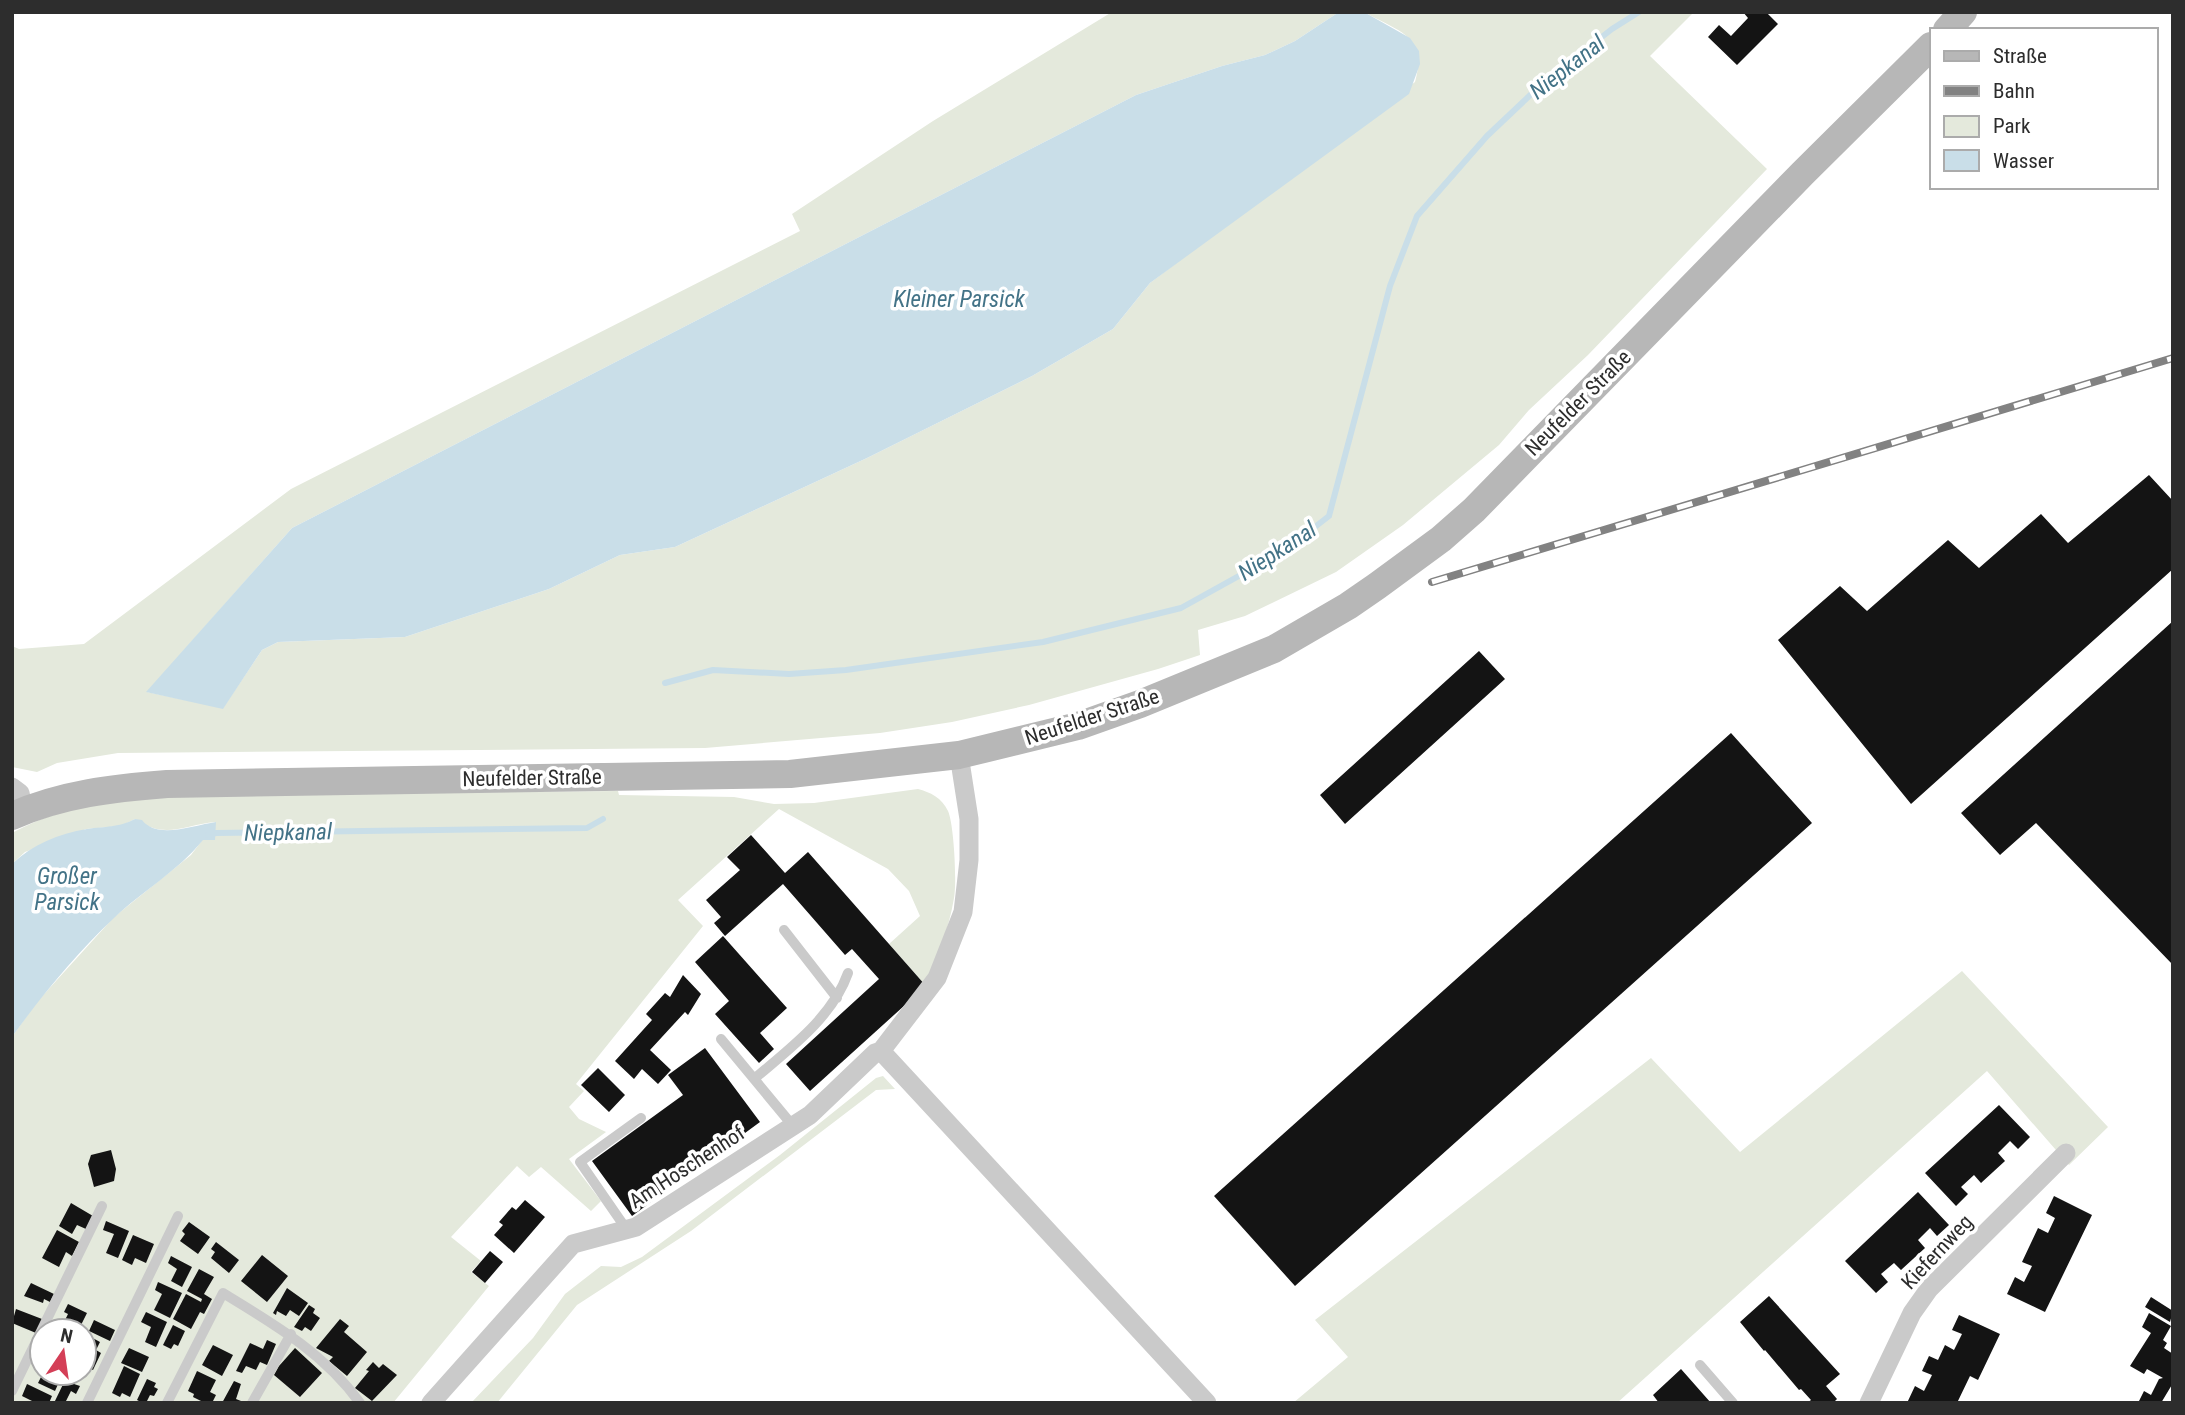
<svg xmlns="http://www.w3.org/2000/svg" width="2185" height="1415" viewBox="0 0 2185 1415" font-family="'Roboto Condensed',sans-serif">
	<rect width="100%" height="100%" fill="#fff"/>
	<path fill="#e4e9dc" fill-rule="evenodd" d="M 1112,12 L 1339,12 L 1295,41 L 1265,55 L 1222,66 L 1136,95 L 292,528 L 147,692 L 223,708 L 262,650 L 278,642 L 405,637 L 549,589 L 620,555 L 675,547 L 867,458 L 1032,376 L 1113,329 L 1150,283 L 1415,82 C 1428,35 1399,32 1364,12 L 1694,12 L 1650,56 L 1767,169 L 1588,355 L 1529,410 L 1499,445 L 1403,525 L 1336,572 L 1245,616 L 1198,630 L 1200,655 L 1158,669 L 1029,705 L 952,722 L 880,733 L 705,748 L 118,753 L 57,763 L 37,772 L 12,767 L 12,646 L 19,649 L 84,644 L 291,489 L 800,231 L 792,214 L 933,121 Z
		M 918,789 C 930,792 942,798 948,811 C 954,824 957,883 954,898 C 949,929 937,957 926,986 L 889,944 L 920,916 L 909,891 L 888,869 L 779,809 L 678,900 L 703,926 L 576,1084 L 584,1091 L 569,1107 L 579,1119 L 606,1132 L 569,1159 L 601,1201 L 591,1211 L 541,1167 L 529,1177 L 517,1166 L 451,1237 L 481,1261 L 471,1272 L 489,1286 L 393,1403 L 12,1403 L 12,1037 L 36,1003 L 114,917 L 191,855 L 216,822 C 182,825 166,840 135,819 L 121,826 L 86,829 L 25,852 L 12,864 L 12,833 C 102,784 221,796 320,794 C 420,793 519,792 618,791 L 619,795 L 734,797 L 774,804 L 814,803 ZM 42,1331 L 84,1331 L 84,1373 L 42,1373 Z
		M 1962,971 L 2108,1127 L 2069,1165 L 1987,1071 L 1617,1403 L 1293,1403 L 1348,1357 L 1315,1320 L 1651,1058 L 1740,1152 Z
		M 883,1076 L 895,1089 L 876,1090 L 691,1231 L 577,1305 L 497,1403 L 471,1403 L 533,1338 L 565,1294 L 601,1266 L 621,1267 L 642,1257 L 780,1155 L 876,1078 Z"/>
	<path fill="#c9dee8" d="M 1339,12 L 1364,12 L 1410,38 L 1419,51 L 1420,64 L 1409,94 L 1150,283 L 1113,329 L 1032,376 L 867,458 L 675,547 L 620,555 L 549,589 L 405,637 L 278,642 L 262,650 L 223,709 L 146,692 L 292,528 L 1136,95 L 1222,66 L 1265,55 L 1295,41 Z
		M 135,819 L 142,820 C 157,840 194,825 216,822 L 215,840 L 203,840 C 177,872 142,891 114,918 C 76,954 42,995 12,1037 L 12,864 C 33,844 58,834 87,829 C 106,826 117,828 135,819 Z"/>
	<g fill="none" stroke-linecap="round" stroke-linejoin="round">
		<path stroke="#c9dee8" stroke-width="6" d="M 665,683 L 713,670 L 789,674 L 846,670 L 1043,642 L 1181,608 L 1284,551 L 1329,516 L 1390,286 L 1417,216 L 1487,136 L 1543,83 L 1612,29 L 1639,12
			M 208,835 L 216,833 L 587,828 L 603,819"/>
	</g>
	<path fill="#141414" d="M 1743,12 L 1766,12 L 1778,24 L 1737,65 L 1708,37 L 1719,25 L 1731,36 L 1748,18 Z
		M 2149,475 L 2173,501 L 2173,569 L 1911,804 L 1778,640 L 1840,586 L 1867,611 L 1948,540 L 1979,568 L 2041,514 L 2068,543 Z
		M 2173,621 L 2173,965 L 2036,823 L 2000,855 L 1961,813 Z
		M 1479,651 L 1505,679 L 1345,824 L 1320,795 Z
		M 1731,733 L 1812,823 L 1295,1286 L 1214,1196 Z
		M 751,835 L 785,873 L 808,852 L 926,986 L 810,1091 L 786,1064 L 879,979 L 852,949 L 845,955 L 783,884 L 725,936 L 714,923 L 721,917 L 706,900 L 740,870 L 727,857 Z
		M 723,936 L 787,1008 L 760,1033 L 774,1049 L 759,1063 L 715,1014 L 729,1001 L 695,962 Z
		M 683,975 L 701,994 L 688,1015 L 685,1012 L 650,1050 L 671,1070 L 658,1084 L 642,1069 L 634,1079 L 615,1061 L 652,1020 L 646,1014 L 665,993 L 670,997 Z
		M 705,1048 L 760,1122 L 632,1216 L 592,1161 L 683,1095 L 668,1075 Z
		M 598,1068 L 625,1095 L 609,1112 L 581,1085 Z
		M 1999,1105 L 2030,1137 L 2018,1149 L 2010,1141 L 1998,1153 L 2005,1161 L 1981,1183 L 1974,1175 L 1961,1187 L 1968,1194 L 1956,1206 L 1925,1173 Z
		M 111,1150 L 116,1169 L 114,1181 L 94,1187 L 88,1164 L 91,1155 Z
		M 1918,1192 L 1949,1225 L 1937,1236 L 1930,1228 L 1918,1240 L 1925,1248 L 1901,1270 L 1894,1263 L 1881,1274 L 1888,1282 L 1876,1293 L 1845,1261 Z
		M 2054,1196 L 2092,1215 L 2045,1312 L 2007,1294 L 2015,1277 L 2024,1282 L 2032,1266 L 2022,1262 L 2038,1228 L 2048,1233 L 2055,1218 L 2046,1213 Z
		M 525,1200 L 545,1217 L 514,1253 L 494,1235 L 503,1225 L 499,1222 L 506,1214 L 512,1207 L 516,1210 Z
		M 71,1203 L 93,1216 L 86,1229 L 77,1225 L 72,1234 L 59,1226 Z
		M 106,1221 L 129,1231 L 118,1258 L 106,1253 L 114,1234 L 103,1230 Z
		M 189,1222 L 210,1237 L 198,1254 L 180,1241 L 185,1234 L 182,1231 Z
		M 57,1230 L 79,1242 L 72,1256 L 66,1252 L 59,1267 L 42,1258 Z
		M 133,1235 L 154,1244 L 146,1263 L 135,1258 L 132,1265 L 122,1260 Z
		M 216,1242 L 239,1260 L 229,1273 L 211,1258 L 215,1252 L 211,1249 Z
		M 490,1251 L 503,1262 L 485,1283 L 472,1272 Z
		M 262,1255 L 288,1276 L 267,1302 L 241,1281 Z
		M 171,1256 L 192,1267 L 182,1287 L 171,1281 L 177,1269 L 168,1263 Z
		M 199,1269 L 214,1277 L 204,1294 L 212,1299 L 204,1314 L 200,1312 L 191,1329 L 173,1319 L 186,1294 L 201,1302 L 202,1299 L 187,1291 Z
		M 158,1282 L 182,1293 L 170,1318 L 154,1310 L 162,1294 L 155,1290 Z
		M 31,1283 L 54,1294 L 50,1302 L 44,1299 L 43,1303 L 24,1296 Z
		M 287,1288 L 308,1303 L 299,1316 L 290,1310 L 286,1316 L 277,1311 L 276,1315 L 273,1313 Z
		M 1769,1296 L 1840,1374 L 1826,1386 L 1837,1399 L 1833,1403 L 1807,1403 L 1811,1400 L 1801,1389 L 1799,1390 L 1765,1350 L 1764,1351 L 1740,1322 Z
		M 2151,1297 L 2173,1311 L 2170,1322 L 2145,1307 Z
		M 68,1304 L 87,1313 L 80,1327 L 83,1328 L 81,1331 L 68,1331 L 72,1323 L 65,1320 L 68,1314 L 64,1312 Z
		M 309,1305 L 315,1309 L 313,1313 L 320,1318 L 311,1331 L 305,1327 L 302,1331 L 294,1327 Z
		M 16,1309 L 42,1319 L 36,1333 L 12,1323 Z
		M 146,1312 L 167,1322 L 156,1347 L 145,1342 L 151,1327 L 141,1322 Z
		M 2149,1313 L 2171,1326 L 2163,1340 L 2167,1343 L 2164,1348 L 2173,1354 L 2173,1383 L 2161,1403 L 2138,1403 L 2144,1391 L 2151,1395 L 2159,1379 L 2163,1378 L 2147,1369 L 2144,1374 L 2130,1366 L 2151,1333 L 2142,1327 Z
		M 1959,1315 L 2000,1334 L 1978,1380 L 1970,1376 L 1957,1403 L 1907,1403 L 1915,1386 L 1924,1391 L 1932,1375 L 1922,1371 L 1929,1356 L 1938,1360 L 1945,1345 L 1954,1350 L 1962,1334 L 1952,1330 Z
		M 340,1319 L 349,1326 L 344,1332 L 367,1352 L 347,1376 L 329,1361 L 333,1357 L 316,1348 Z
		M 94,1320 L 115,1330 L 110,1341 L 89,1331 Z
		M 173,1325 L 185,1331 L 178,1346 L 174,1344 L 171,1349 L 163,1345 Z
		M 87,1335 L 100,1342 L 96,1350 L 101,1353 L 93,1370 L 88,1367 L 83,1376 L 77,1373 L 84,1373 L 84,1341 Z
		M 267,1340 L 276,1344 L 267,1365 L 260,1362 L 256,1370 L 246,1366 L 242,1373 L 236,1371 L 250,1343 L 263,1349 Z
		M 213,1345 L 233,1355 L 222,1376 L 202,1365 Z
		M 129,1348 L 149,1357 L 142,1372 L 121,1363 Z
		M 295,1348 L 322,1373 L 300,1397 L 274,1375 L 279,1366 Z
		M 373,1362 L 379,1368 L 383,1364 L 397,1375 L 372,1401 L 355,1388 L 369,1371 L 366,1370 Z
		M 124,1366 L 140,1374 L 130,1397 L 122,1393 L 120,1397 L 112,1393 Z
		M 1681,1369 L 1711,1403 L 1659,1403 L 1653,1395 Z
		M 197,1371 L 216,1380 L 210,1392 L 216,1395 L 212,1403 L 205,1403 L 193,1397 L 194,1394 L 188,1391 Z
		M 43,1373 L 63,1373 L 55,1391 L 38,1383 Z
		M 68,1374 L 77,1379 L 74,1384 L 80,1386 L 76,1394 L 71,1391 L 65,1403 L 54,1403 Z
		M 147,1379 L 156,1383 L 154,1387 L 158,1389 L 154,1396 L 150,1395 L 146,1403 L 143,1403 L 137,1400 Z
		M 234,1381 L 241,1384 L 236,1399 L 241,1401 L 240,1403 L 222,1403 Z
		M 27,1384 L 52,1396 L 49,1403 L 36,1403 L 22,1396 Z"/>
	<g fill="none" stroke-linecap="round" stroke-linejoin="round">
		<path stroke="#cacaca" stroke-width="10" d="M 784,930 L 837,998
			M 721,1039 L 793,1126
			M 754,1079 C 789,1049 832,1018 848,973
			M 627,1230 L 580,1162 L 641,1118
			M 1700,1365 L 1733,1403
			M 12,1391 L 102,1206
			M 87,1403 L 178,1216
			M 167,1403 L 223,1293 C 274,1324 324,1353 360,1403
			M 252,1403 L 291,1334"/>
		<path stroke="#cacaca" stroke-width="19" d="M 12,787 L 20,793 L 24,811
			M 881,1051 L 1207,1403
			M 431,1403 L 573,1244 L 636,1227 L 810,1115 L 875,1053 L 881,1051 L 937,978 L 963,912 L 969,860 L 969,819 L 959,755
			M 1869,1403 L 1912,1313 L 1929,1289 L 2066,1153"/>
		<path stroke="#b7b7b7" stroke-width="28" d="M 1947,30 L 1963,12
			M 12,816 C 61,794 114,788 167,784 L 790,774 L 959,755 L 1078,726 L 1140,704 L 1274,649 L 1348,606 L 1377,586 L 1441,539 L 1474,510 L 1803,173 L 1931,46"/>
		<g stroke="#828282" stroke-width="8">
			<path id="rail" d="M 1432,582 L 2173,358"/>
		</g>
		<use href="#rail" stroke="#fff" stroke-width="5" stroke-dasharray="16" stroke-linecap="butt"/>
	</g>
	<g text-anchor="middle" stroke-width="7" stroke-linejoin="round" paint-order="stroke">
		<g font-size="21" fill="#2d2d2d" stroke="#fff">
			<text transform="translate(1578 403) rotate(-45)" y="7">Neufelder Straße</text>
			<text transform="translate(1092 717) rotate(-18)" y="7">Neufelder Straße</text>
			<text transform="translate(532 778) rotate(-1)" y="7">Neufelder Straße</text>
			<text transform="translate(687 1167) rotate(-33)" y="7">Am Hoschenhof</text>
			<text transform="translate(1937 1252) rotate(-47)" y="7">Kiefernweg</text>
		</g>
		<g font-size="23" font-style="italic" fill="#437387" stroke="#fff">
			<text transform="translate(1567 67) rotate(-38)" y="8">Niepkanal</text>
			<text x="959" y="307">Kleiner Parsick</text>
			<text transform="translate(1277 551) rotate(-33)" y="8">Niepkanal</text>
			<text transform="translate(288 832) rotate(-1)" y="8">Niepkanal</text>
			<text x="67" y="884">Großer<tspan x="67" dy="26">Parsick</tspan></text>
		</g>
	</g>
	<rect width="2185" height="1415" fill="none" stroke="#2d2d2d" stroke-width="28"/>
	<rect x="1930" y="28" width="228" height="161" fill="#ffffff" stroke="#ababab" stroke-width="2"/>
	<rect x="1944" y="51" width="35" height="10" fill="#b7b7b7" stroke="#ababab" stroke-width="2"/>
	<text x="1993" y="63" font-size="21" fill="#2d2d2d">Straße</text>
	<rect x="1944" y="86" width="35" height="10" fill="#828282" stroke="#ababab" stroke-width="2"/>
	<text x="1993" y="98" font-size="21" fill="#2d2d2d">Bahn</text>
	<rect x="1944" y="116" width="35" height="21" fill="#e4e9dc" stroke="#ababab" stroke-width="2"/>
	<text x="1993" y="133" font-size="21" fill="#2d2d2d">Park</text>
	<rect x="1944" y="150" width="35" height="21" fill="#c9dee8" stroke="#ababab" stroke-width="2"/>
	<text x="1993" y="168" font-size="21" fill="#2d2d2d">Wasser</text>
	<g transform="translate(63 1352) rotate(13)"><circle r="33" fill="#ffffff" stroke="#ababab" stroke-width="2"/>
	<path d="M0-5L12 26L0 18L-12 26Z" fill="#d43f57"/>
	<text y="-10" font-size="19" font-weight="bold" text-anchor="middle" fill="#2d2d2d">N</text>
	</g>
</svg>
